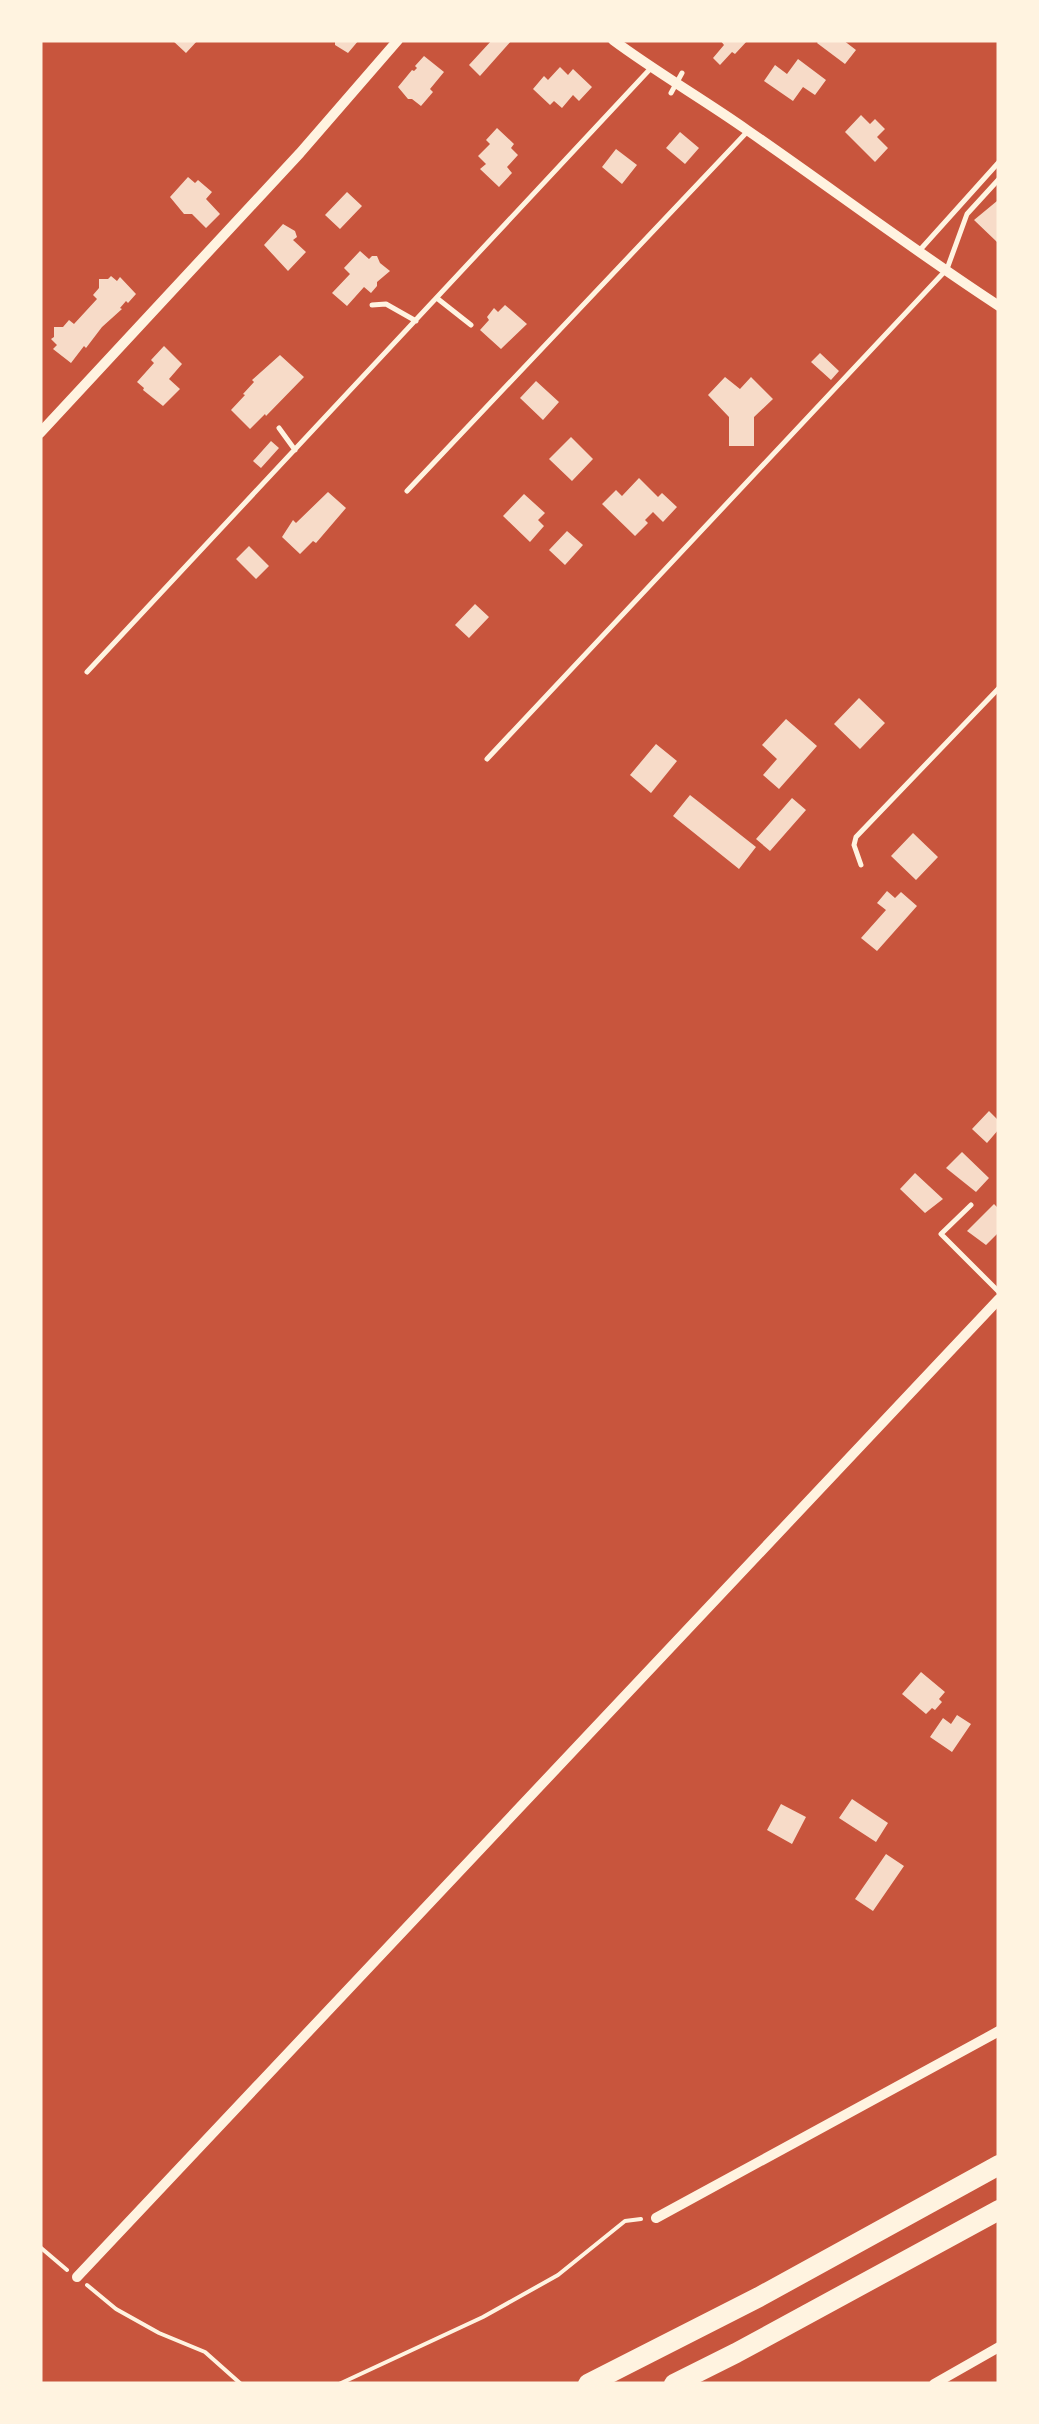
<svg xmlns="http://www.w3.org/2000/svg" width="1039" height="2424" viewBox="0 0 1039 2424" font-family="Rubik,sans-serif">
	<rect width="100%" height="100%" fill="#c8553d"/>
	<path fill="#f7dbc8" d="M 172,40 L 198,40 L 186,53 Z
		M 335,40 L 359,40 L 348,53 L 335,45 Z
		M 492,40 L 512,40 L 480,76 L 469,65 Z
		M 720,40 L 748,40 L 735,54 L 732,52 L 720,65 L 713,58 L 724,45 Z
		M 819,40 L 843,40 L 856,50 L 845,64 L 817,43 Z
		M 424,56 L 444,72 L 430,89 L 433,92 L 421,106 L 412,99 L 408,99 L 398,87 L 412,70 L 414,71 L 417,68 L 415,66 Z
		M 798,59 L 826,80 L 815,95 L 803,87 L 793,101 L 764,81 L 775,65 L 787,74 Z
		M 560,67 L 568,75 L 573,69 L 592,87 L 579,101 L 573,95 L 562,108 L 554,101 L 550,105 L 533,89 L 544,76 L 548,80 Z
		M 861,115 L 870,124 L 875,119 L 885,129 L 877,137 L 888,148 L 875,162 L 845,132 Z
		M 497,128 L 514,144 L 511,148 L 518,155 L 507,167 L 512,173 L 499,187 L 480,169 L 486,164 L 478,156 L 490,144 L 486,140 Z
		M 680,132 L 699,148 L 685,164 L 666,148 Z
		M 616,149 L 637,165 L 622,184 L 602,167 Z
		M 188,177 L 195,183 L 198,180 L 212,192 L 206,199 L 220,214 L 206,228 L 192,214 L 184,214 L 170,197 Z
		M 347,192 L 362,206 L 340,229 L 325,215 Z
		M 997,201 L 999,203 L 999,240 L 997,242 L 974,220 Z
		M 283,224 L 295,231 L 297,237 L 293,240 L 306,252 L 288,271 L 264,245 Z
		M 360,251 L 369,259 L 372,256 L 377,256 L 380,263 L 390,271 L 377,282 L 377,286 L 371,293 L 364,287 L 347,306 L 332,293 L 350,274 L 344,268 Z
		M 111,276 L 117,281 L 120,277 L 136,294 L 128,303 L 126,301 L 120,308 L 122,309 L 102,327 L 86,348 L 84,346 L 71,363 L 53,349 L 57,345 L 51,339 L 54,337 L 54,327 L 63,327 L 69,320 L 74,324 L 97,299 L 93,295 L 99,288 L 99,279 L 108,279 Z
		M 505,305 L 527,324 L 501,349 L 480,330 L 489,320 L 487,317 L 494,308 L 498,312 Z
		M 164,346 L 182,364 L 169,379 L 180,389 L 163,406 L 143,390 L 144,388 L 137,382 L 154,363 L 151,360 Z
		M 820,353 L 839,371 L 831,380 L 811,362 Z
		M 280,355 L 304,377 L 266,416 L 265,414 L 250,429 L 231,410 L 245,395 L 243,394 L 254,382 L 252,380 Z
		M 725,377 L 740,389 L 751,377 L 773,399 L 754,417 L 754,446 L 729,446 L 729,417 L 708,395 Z
		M 536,381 L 559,402 L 543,420 L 520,398 Z
		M 571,437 L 593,459 L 572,481 L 549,459 Z
		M 271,441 L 279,448 L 261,468 L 253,461 Z
		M 639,478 L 658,497 L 662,493 L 677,507 L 663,522 L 653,512 L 645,520 L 648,523 L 635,536 L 602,504 L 616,490 L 622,496 Z
		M 328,492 L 346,508 L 316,543 L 313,541 L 300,554 L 282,537 L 293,520 L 296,523 Z
		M 524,494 L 545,513 L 538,520 L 544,526 L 530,542 L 503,516 Z
		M 567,531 L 583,545 L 565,565 L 549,550 Z
		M 249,546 L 269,566 L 256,579 L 236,559 Z
		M 475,604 L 489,617 L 469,638 L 455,625 Z
		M 859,698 L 885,723 L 860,749 L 834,724 Z
		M 786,719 L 817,746 L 779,789 L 763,775 L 777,759 L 762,745 Z
		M 656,744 L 677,761 L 651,793 L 630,775 Z
		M 690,795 L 756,847 L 739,869 L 673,816 Z
		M 792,798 L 806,810 L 770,851 L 756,839 Z
		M 913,833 L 938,857 L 916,880 L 891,856 Z
		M 887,891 L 895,898 L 901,892 L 917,906 L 877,951 L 861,938 L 886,910 L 877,903 Z
		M 989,1111 L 999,1121 L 999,1129 L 987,1143 L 972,1129 Z
		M 962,1152 L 989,1178 L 976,1192 L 946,1168 Z
		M 915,1173 L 943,1199 L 925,1213 L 900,1189 Z
		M 994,1204 L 999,1209 L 999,1232 L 986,1245 L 967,1231 Z
		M 921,1672 L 945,1692 L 939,1699 L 942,1702 L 935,1710 L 932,1708 L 926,1714 L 902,1694 Z
		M 957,1715 L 971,1724 L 952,1752 L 930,1737 L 943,1718 L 951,1724 Z
		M 852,1799 L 888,1823 L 876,1842 L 839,1818 Z
		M 781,1804 L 806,1817 L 792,1844 L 767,1830 Z
		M 886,1854 L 904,1866 L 873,1911 L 855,1899 Z"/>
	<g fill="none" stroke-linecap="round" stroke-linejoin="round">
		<path stroke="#fff3e0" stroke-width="4" d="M 40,2247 L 67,2270
			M 87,2285 L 116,2309 L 159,2333 L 205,2352 L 241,2384
			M 339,2384 L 483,2317 L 558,2275 L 625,2221 L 641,2219"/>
		<path stroke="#fff3e0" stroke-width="5" d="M 671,93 L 682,73
			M 919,251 L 999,162
			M 438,299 L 471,325
			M 372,305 L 386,304 L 416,321
			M 279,428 L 295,450
			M 407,491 L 746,133
			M 87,672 L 651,68
			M 487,759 L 947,269 L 967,214 L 999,179
			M 861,865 L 854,845 L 856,837 L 999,688
			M 971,1205 L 941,1234 L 999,1292"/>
		<path stroke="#fff3e0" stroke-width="10" d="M 613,40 C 656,72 703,99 747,130 C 831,188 913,250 999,306
			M 40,433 L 300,153 L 398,40
			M 656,2218 L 999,2031
			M 77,2277 L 999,1299
			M 934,2384 L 999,2347"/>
		<path stroke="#fff3e0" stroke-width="20" d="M 588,2384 L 759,2297 L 999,2165
			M 674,2384 L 736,2353 L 999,2210"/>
	</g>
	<rect width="1039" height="2424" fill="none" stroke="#fff3e0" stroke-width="85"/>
</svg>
